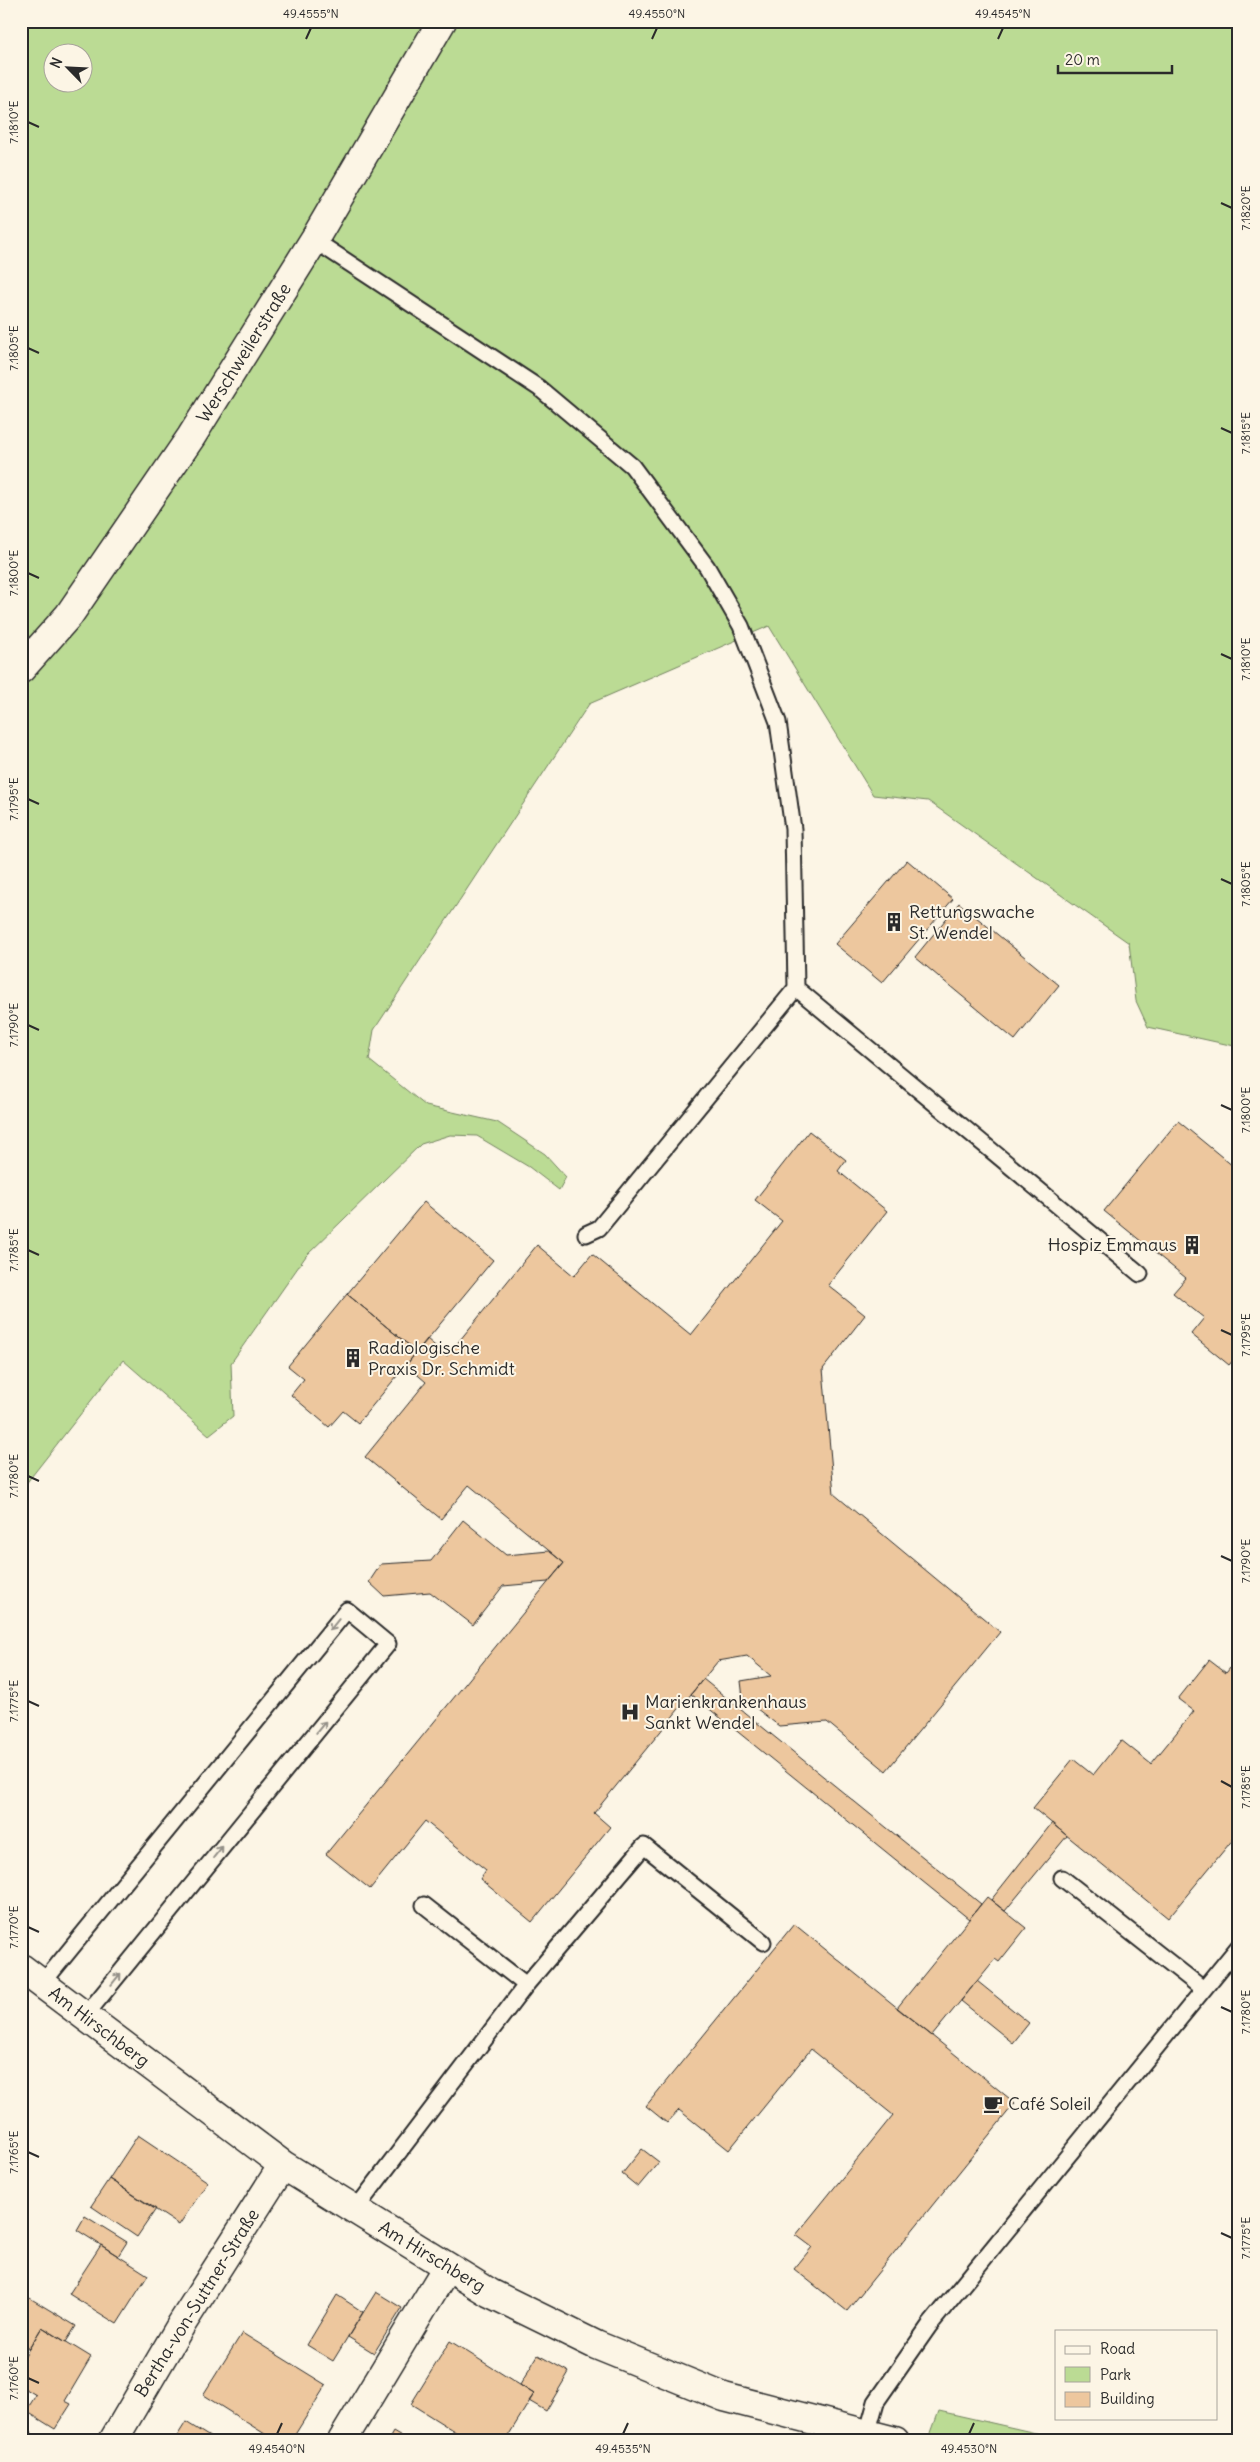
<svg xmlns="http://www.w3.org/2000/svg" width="1260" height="2462" viewBox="0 0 1260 2462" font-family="Delius,sans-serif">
	<rect width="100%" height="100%" fill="#fcf5e5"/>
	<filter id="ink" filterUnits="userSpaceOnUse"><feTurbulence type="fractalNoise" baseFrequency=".02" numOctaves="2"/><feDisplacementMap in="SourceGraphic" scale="10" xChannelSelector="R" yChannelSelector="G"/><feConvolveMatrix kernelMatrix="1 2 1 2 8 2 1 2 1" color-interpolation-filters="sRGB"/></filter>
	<g filter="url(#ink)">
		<path fill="#bbdb94" stroke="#738360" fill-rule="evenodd" d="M 21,21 L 1239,21 L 1239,1047 L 1148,1027 L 1136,1001 L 1129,943 L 928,801 L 873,795 L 769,626 L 589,704 L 374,1030 L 369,1060 L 426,1106 L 497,1122 L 545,1154 L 566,1177 L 559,1190 L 529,1167 L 477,1136 L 450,1135 L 421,1144 L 306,1256 L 231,1363 L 233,1416 L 209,1435 L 123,1360 L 21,1490 ZM 52,52 L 82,52 L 82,82 L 52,82 Z
			M 939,2411 L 1071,2441 L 928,2441 Z"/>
		<path fill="#edc79e" stroke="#2b2b2b" d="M 907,860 L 953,899 L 882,983 L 835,944 Z
			M 959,903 L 1059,985 L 1015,1040 L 915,957 Z
			M 1178,1121 L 1239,1171 L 1239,1353 L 1229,1365 L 1191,1334 L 1204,1318 L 1173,1293 L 1186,1278 L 1104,1211 Z
			M 809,1131 L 846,1160 L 838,1171 L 887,1211 L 828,1285 L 865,1315 L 823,1369 L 834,1494 L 1000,1632 L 886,1771 L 827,1722 L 779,1726 L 743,1698 L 741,1681 L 771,1676 L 747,1656 L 718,1661 L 594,1813 L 610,1827 L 532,1922 L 480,1879 L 486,1870 L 425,1821 L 370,1889 L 326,1854 L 564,1563 L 469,1485 L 441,1519 L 365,1457 L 426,1382 L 406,1365 L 427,1339 L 447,1356 L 537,1245 L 574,1276 L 592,1254 L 691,1335 L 782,1221 L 755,1200 Z
			M 424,1202 L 493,1260 L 417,1352 L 347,1294 Z
			M 347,1294 L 417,1352 L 358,1423 L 343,1411 L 329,1427 L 291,1395 L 304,1379 L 288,1366 Z
			M 463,1520 L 506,1555 L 549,1551 L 564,1563 L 548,1582 L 503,1586 L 473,1625 L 430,1592 L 384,1596 L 369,1582 L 381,1564 L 431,1561 Z
			M 1239,1657 L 1239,1832 L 1168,1918 L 1033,1808 L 1073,1759 L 1093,1775 L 1121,1740 L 1151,1764 L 1194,1711 L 1178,1699 L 1209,1660 L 1226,1673 Z
			M 703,1679 L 981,1904 L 969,1919 L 691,1694 Z
			M 1052,1823 L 1067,1836 L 1005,1911 L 991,1900 Z
			M 987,1897 L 1026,1928 L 999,1962 L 995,1959 L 932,2036 L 897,2008 Z
			M 794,1924 L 1015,2103 L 847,2311 L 794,2269 L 812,2247 L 796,2235 L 893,2115 L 811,2049 L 729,2150 L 679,2110 L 667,2123 L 646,2106 Z
			M 977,1981 L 1029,2023 L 1013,2043 L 961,2001 Z
			M 138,2135 L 208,2182 L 179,2225 L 109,2179 Z
			M 642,2149 L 659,2162 L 638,2187 L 622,2174 Z
			M 109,2179 L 156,2209 L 137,2237 L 91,2206 Z
			M 85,2216 L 127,2242 L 118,2256 L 77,2230 Z
			M 101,2245 L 148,2275 L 117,2324 L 69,2294 Z
			M 376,2292 L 402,2308 L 374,2353 L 348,2337 Z
			M 337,2295 L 363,2312 L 333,2361 L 307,2345 Z
			M 28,2297 L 76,2326 L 66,2342 L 42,2327 L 29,2349 L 21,2343 L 21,2309 Z
			M 42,2327 L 91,2357 L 65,2401 L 71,2404 L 55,2429 L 26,2411 L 36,2395 L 21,2386 L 21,2362 Z
			M 242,2333 L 326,2385 L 291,2441 L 276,2441 L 203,2395 Z
			M 450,2341 L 534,2394 L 505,2441 L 470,2441 L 411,2404 Z
			M 538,2355 L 569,2372 L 546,2411 L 529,2401 L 534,2394 L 520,2385 Z
			M 186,2422 L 216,2441 L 174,2441 Z
			M 21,2426 L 32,2432 L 27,2441 L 21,2441 Z
			M 393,2432 L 408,2441 L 388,2441 Z"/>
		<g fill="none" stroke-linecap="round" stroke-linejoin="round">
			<g stroke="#2b2b2b" stroke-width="19">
				<path id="lane" d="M 314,240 L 539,388 L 632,466 L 707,567 L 741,626 L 778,722 L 793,829 L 796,988 L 599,1228 L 586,1234
					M 796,988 L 1140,1274
					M 1062,1878 L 1203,1989
					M 424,1905 L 526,1985
					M 42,1984 L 347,1610 L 388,1644 L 85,2016
					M 355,2210 L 526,1985 L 644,1846 L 763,1942
					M 867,2434 L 876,2402 L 929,2326 L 1239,1946"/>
			</g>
			<g stroke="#2b2b2b" stroke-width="31">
				<path id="street" d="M 21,1968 L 283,2165 L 490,2293 L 596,2345 L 724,2397 L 895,2441
					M 113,2441 L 181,2325 L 283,2165
					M 342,2441 L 447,2267"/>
			</g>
			<g stroke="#2b2b2b" stroke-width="31">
				<path id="secondary" d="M 21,669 L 69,615 L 191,437 L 314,240 L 442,21"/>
			</g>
			<use href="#lane" stroke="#fcf5e5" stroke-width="15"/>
			<use href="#street" stroke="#fcf5e5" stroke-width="28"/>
			<use href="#secondary" stroke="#fcf5e5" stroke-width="28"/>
		</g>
		<defs><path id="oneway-shaft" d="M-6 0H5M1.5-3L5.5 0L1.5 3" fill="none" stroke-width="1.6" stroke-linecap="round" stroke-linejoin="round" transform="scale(1.25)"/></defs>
		<g stroke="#949088">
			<use href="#oneway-shaft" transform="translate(334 1625) rotate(129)"/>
			<use href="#oneway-shaft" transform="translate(321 1727) rotate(-51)"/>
			<use href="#oneway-shaft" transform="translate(218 1852) rotate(-51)"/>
			<use href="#oneway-shaft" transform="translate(116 1979) rotate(-51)"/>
		</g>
	</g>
	<path fill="none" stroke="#2b2b2b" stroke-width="2" d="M 306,39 L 311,28M 652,39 L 657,28M 998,39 L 1003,28M 28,122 L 39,127M 1221,203 L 1232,208M 28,348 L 39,353M 1221,428 L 1232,433M 28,573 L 39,578M 1221,654 L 1232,659M 28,799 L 39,804M 1221,879 L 1232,884M 28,1025 L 39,1030M 1221,1105 L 1232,1110M 28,1250 L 39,1255M 1221,1330 L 1232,1335M 28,1476 L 39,1481M 1221,1556 L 1232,1561M 28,1701 L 39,1706M 1221,1781 L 1232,1787M 28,1927 L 39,1932M 1221,2007 L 1232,2012M 28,2152 L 39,2157M 1221,2233 L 1232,2238M 28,2378 L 39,2383M 277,2434 L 282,2423M 623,2434 L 628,2423M 969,2434 L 974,2423"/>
	<defs>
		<g id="building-bare" transform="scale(1.5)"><path d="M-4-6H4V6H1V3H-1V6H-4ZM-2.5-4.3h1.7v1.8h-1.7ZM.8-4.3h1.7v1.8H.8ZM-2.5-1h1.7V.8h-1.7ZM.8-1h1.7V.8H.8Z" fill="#2b2b2b" stroke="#fcf5e5" stroke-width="2.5" paint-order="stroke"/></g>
		<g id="hospital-bare" transform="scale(1.5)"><path d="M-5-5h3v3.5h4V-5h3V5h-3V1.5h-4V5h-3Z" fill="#2b2b2b" stroke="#fcf5e5" stroke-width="2.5" paint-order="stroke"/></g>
		<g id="cafe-bare" transform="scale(1.5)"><path d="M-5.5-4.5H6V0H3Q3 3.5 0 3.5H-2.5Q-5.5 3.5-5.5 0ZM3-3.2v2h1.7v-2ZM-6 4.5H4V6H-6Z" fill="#2b2b2b" stroke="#fcf5e5" stroke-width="2.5" paint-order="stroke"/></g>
	</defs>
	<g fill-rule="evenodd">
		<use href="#building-bare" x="894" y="922"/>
		<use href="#building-bare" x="1192" y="1245"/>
		<use href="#building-bare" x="353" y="1358"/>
		<use href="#hospital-bare" x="630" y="1712"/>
		<use href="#cafe-bare" x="993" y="2104"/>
	</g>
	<g text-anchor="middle" stroke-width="4" stroke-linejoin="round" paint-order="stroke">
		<g font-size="18" fill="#2b2b2b" stroke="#fcf5e5">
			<text transform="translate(244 353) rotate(-58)" y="6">Werschweilerstraße</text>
			<text transform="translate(99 2027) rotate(37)" y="6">Am Hirschberg</text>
			<text transform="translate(432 2257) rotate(31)" y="6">Am Hirschberg</text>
			<text transform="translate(197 2303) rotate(-58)" y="6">Bertha-von-Suttner-Straße</text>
		</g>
		<g font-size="18" fill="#2b2b2b" stroke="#fcf5e5" text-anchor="start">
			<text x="909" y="918">Rettungswache<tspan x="909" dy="21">St. Wendel</tspan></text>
			<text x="1177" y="1251" text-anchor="end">Hospiz Emmaus</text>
			<text x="368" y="1354">Radiologische<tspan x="368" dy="21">Praxis Dr. Schmidt</tspan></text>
			<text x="645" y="1708">Marienkrankenhaus<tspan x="645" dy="21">Sankt Wendel</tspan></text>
			<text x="1008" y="2110">Café Soleil</text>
		</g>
	</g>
	<rect width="1260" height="2462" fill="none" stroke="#fcf5e5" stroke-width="55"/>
	<rect x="1055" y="2330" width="162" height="90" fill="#fcf5e5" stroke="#a8a49b"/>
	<rect x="1065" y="2346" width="25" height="8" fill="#fcf5e5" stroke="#a8a49b"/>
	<text x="1100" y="2354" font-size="15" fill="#2b2b2b">Road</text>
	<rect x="1065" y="2367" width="25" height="15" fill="#bbdb94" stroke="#a8a49b"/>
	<text x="1100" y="2380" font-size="15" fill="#2b2b2b">Park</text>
	<rect x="1065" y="2392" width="25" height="15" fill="#edc79e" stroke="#a8a49b"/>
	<text x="1100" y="2404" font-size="15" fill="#2b2b2b">Building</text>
	<g transform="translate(68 68) rotate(294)"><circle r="24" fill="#fcf5e5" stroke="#a8a49b"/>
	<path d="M0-4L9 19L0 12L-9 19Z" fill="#2b2b2b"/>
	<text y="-8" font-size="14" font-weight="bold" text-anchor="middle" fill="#2b2b2b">N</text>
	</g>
	<path d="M1058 65v8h114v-8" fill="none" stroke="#2b2b2b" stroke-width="2.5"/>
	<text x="1065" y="65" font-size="15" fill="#2b2b2b" stroke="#fcf5e5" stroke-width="4" paint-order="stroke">20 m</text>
	<rect x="28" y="28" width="1204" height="2406" fill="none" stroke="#2b2b2b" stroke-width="2"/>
	<g font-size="12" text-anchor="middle" fill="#2b2b2b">
		<text x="311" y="18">49.4555°N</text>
		<text x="657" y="18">49.4550°N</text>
		<text x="1003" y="18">49.4545°N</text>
		<text transform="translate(14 122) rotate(-90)" y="4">7.1810°E</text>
		<text transform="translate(1246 208) rotate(-90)" y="4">7.1820°E</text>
		<text transform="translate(14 348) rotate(-90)" y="4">7.1805°E</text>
		<text transform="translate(1246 433) rotate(-90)" y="4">7.1815°E</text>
		<text transform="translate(14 573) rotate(-90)" y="4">7.1800°E</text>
		<text transform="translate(1246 659) rotate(-90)" y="4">7.1810°E</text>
		<text transform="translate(14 799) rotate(-90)" y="4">7.1795°E</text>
		<text transform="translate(1246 884) rotate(-90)" y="4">7.1805°E</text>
		<text transform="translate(14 1025) rotate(-90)" y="4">7.1790°E</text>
		<text transform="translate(1246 1110) rotate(-90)" y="4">7.1800°E</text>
		<text transform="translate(14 1250) rotate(-90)" y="4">7.1785°E</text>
		<text transform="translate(1246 1335) rotate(-90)" y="4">7.1795°E</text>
		<text transform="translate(14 1476) rotate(-90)" y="4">7.1780°E</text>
		<text transform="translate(1246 1561) rotate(-90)" y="4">7.1790°E</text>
		<text transform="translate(14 1701) rotate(-90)" y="4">7.1775°E</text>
		<text transform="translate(1246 1787) rotate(-90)" y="4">7.1785°E</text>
		<text transform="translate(14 1927) rotate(-90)" y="4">7.1770°E</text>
		<text transform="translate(1246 2012) rotate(-90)" y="4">7.1780°E</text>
		<text transform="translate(14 2152) rotate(-90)" y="4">7.1765°E</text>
		<text transform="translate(1246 2238) rotate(-90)" y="4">7.1775°E</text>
		<text transform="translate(14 2378) rotate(-90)" y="4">7.1760°E</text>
		<text x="277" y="2453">49.4540°N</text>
		<text x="623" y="2453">49.4535°N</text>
		<text x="969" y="2453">49.4530°N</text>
	</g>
</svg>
